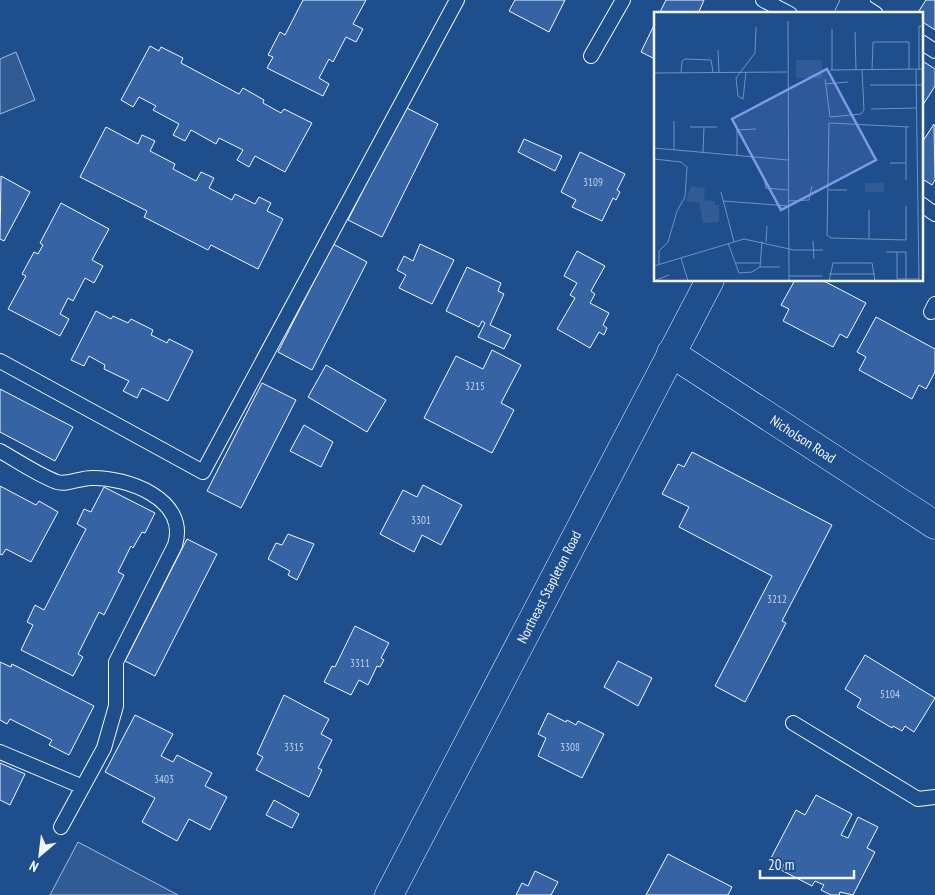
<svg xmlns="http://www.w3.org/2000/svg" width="935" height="895" viewBox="0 0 935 895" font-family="'PT Sans Narrow',sans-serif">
	<rect width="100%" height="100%" fill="#1f4e8c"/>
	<path fill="#305b95" stroke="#a8bbd7" d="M 16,52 L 35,100 L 0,114 L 0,59 Z
		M 78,842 L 178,895 L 50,895 Z"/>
	<path fill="#3563a3" stroke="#f2f6ff" d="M 303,0 L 366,0 L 353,24 L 363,29 L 356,42 L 346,37 L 333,62 L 329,59 L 319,78 L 329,84 L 323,96 L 267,68 L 273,57 L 268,55 L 280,32 L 285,35 Z
		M 515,0 L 565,0 L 549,32 L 509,11 Z
		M 666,0 L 704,0 L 698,14 L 659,14 Z
		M 926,0 L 935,0 L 935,30 L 921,21 L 921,14 L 917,14 Z
		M 655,23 L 655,59 L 641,52 Z
		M 150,46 L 159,51 L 161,47 L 183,58 L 181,63 L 239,94 L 243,88 L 264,100 L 263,103 L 281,113 L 284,109 L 312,123 L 285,172 L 255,156 L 249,167 L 237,160 L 243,150 L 219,138 L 216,144 L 191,130 L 185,141 L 173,135 L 179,124 L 153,110 L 156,106 L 139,97 L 133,107 L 121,100 Z
		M 921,60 L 935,69 L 935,86 L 921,108 Z
		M 405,107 L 438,124 L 382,237 L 348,220 Z
		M 934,124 L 935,180 L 932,185 L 921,178 L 921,144 Z
		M 106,127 L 138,144 L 142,135 L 155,141 L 150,151 L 175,164 L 173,169 L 196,181 L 201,172 L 214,178 L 209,188 L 232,200 L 235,194 L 255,204 L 259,197 L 271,203 L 267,211 L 283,219 L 258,269 L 211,245 L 208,250 L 144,217 L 147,211 L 80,177 Z
		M 524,139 L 562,156 L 555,171 L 518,152 Z
		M 580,152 L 625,174 L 617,190 L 620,192 L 616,200 L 613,198 L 602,221 L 572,207 L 576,200 L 561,192 Z
		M 1,176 L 30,192 L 4,241 L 0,239 Z
		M 61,203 L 109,229 L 92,260 L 103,266 L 94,283 L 85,278 L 73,301 L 68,298 L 60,314 L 69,319 L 60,336 L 8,309 L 26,276 L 22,274 L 34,252 L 38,254 L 43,245 L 40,243 Z
		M 333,244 L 367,262 L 312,370 L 278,352 Z
		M 420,244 L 454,260 L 432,304 L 399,288 L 406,275 L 397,270 L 404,256 L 413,261 Z
		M 577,251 L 605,266 L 591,291 L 595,294 L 590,303 L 609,313 L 603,325 L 607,328 L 604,335 L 599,332 L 590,348 L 557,329 L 575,298 L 570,295 L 577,283 L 564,276 Z
		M 467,267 L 501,283 L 498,291 L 504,294 L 490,325 L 511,335 L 504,349 L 478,337 L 485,323 L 482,321 L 479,327 L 446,311 Z
		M 795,280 L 822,280 L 866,303 L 847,338 L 840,334 L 833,347 L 783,321 L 789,309 L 781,305 Z
		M 96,311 L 111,319 L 113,316 L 128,323 L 131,319 L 153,330 L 151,335 L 167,343 L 169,339 L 193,351 L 168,401 L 142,388 L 137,398 L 123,391 L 129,381 L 104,369 L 105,365 L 89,356 L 84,366 L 71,360 Z
		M 876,317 L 935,349 L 935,372 L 926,389 L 919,385 L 912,399 L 859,370 L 866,357 L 857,352 Z
		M 492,350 L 521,365 L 501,403 L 514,410 L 492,453 L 424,418 L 456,356 L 483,369 Z
		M 326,365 L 386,400 L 367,432 L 308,397 Z
		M 262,383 L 296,400 L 241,508 L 207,491 Z
		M 0,389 L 73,427 L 55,461 L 0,432 Z
		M 304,425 L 333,442 L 321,467 L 290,451 Z
		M 692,452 L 832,525 L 782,621 L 786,623 L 745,702 L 715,686 L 772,576 L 679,527 L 689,507 L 662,494 L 678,464 L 684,467 Z
		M 423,485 L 462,505 L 441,545 L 422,535 L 414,552 L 380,534 L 403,490 L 417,497 Z
		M 0,486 L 36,505 L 39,501 L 58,512 L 31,562 L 6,549 L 2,555 L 0,554 Z
		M 104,487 L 155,513 L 145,533 L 142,532 L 133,548 L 131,546 L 118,572 L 124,575 L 104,615 L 99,612 L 78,654 L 83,657 L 73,676 L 21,650 L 33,625 L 27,622 L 35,605 L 44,610 L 86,529 L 77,524 L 84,509 L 91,512 Z
		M 288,534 L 314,544 L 297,580 L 288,575 L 290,571 L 268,559 L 276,543 L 282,545 Z
		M 187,539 L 217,554 L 155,676 L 125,661 Z
		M 355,626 L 389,643 L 381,658 L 384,660 L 380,667 L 377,666 L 368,685 L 359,680 L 351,695 L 324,682 L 332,666 L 335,667 Z
		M 865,655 L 935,698 L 914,732 L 905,726 L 902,731 L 893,726 L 892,728 L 857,707 L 861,699 L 845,689 Z
		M 618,661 L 652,678 L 638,706 L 604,687 Z
		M 0,662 L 11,667 L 12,664 L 94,706 L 69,755 L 49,745 L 52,740 L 10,719 L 7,724 L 0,720 Z
		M 284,695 L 329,719 L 321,734 L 332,740 L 318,768 L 322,770 L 309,797 L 256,770 L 263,757 L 257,754 Z
		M 548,713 L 566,722 L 567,720 L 576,725 L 578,721 L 604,734 L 582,778 L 538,756 L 546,738 L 538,734 Z
		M 135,715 L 173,734 L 161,756 L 173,762 L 177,755 L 212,773 L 205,786 L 227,797 L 210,830 L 189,819 L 177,841 L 142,822 L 155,798 L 105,772 Z
		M 0,763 L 25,774 L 10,805 L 0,800 Z
		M 816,795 L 852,814 L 841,835 L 848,838 L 858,817 L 878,827 L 867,848 L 875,852 L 853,895 L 840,892 L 839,895 L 831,895 L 821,890 L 824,885 L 815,881 L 812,886 L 781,870 L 784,865 L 771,858 L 796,810 L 805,815 Z
		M 274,800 L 299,814 L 292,828 L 266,815 Z
		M 668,854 L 732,887 L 728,895 L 646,895 Z
		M 535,871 L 558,882 L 551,895 L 516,895 L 522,883 L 528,886 Z"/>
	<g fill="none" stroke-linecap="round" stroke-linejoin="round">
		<g stroke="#f2f6ff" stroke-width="16">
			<path id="service" d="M 763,0 L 790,14
				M 856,1 L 876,14
				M 921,42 L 935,51
				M 591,56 L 623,0
				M 921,204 L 935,214
				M 931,312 L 935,304
				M 0,361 L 203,472 L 457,0
				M 0,451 C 18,461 38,475 57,482 C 66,485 81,478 91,478 C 127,477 189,499 175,545 L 116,662 L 116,706 L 104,748 L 61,827
				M 793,723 L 918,799 L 935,797
				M 0,752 L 83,787"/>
		</g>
		<g stroke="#f2f6ff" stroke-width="29">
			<path id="minor" d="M 671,353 L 935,525"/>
		</g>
		<g stroke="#f2f6ff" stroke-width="29">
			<path id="tertiary" d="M 849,14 L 856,0
				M 389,895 L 710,280"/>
		</g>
		<use href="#service" stroke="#1f4e8c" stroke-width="14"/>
		<use href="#minor" stroke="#1f4e8c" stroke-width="28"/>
		<use href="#tertiary" stroke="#1f4e8c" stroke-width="28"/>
	</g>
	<g text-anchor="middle" stroke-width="4" stroke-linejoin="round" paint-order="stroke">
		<g font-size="11" fill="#c3d1e8">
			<text x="593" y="186">3109</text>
			<text x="475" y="390">3215</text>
			<text x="421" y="524">3301</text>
			<text x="777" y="603">3212</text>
			<text x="360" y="667">3311</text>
			<text x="890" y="698">5104</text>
			<text x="294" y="751">3315</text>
			<text x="570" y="751">3308</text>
			<text x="164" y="783">3403</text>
		</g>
		<g font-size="14" fill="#f2f6ff" stroke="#1f4e8c">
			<text transform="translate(803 439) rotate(33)" y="5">Nicholson Road</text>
			<text transform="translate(549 587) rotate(-63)" y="5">Northeast Stapleton Road</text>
		</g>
	</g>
	<g transform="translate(654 12)">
		<rect width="269" height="269" fill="#1f4e8c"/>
		<path d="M 142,48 L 168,48 L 168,66 L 142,66 ZM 211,171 L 230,171 L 230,180 L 211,180 ZM 37,174 L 51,176 L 50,188 L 61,189 L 61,193 L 65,193 L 65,210 L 49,211 L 45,191 L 32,189 Z" fill="#305b95"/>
		<path fill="none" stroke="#7391ba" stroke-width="1" d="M 134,9 L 135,269M 201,20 L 202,58M 64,38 L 65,60M 176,58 L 269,57M 178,58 L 178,17M 218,58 L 219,30 L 255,30 L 255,58M 262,58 L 265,269 L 269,268M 265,58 L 265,14 L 269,14M 92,60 L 89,87 L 84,84 L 82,66 L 101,41 L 102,15M 0,61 L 133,60M 27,61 L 28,49 L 31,47 L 57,48 L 59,60M 171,67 L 176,105 L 207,102 L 210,98 L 208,58M 171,72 L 194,70M 216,73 L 269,73M 217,97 L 263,96M 20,109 L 20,138M 36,115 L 63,115M 252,115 L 252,168M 0,136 L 134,148M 49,141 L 50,115M 83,143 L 83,118 L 102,117M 0,147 L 27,150 L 33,155 L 31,185 L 23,199 L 14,230 L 5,239 L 5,253M 236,151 L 252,151M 110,166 L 112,176 L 134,178M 175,178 L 193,178M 67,180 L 80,230M 69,189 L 135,194M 134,189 L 155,188 L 158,174M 252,194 L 252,228 L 177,226 L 173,223 L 175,111 L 255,115M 215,198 L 215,227M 159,229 L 160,247M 112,230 L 113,214M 74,231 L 85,261 L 98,260 L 106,255 L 126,255M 232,240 L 252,240 L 252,269M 243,240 L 243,267 L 265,267M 27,246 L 34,269M 81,251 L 106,251M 0,254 L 90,227 L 140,238 L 169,238M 106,255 L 108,229M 175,262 L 221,262M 135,264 L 168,264M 0,269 L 15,263M 175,269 L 179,251 L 218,251 L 221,269"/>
		<path fill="#7d9aea" fill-opacity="0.15" stroke="#7d9aea" stroke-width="2.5" d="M 173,57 L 222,148 L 127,198 L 78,107 Z"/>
		<rect width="269" height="269" fill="none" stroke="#f2f6ff" stroke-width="2.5"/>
	</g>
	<g transform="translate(40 855) rotate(208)" stroke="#1f4e8c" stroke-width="4" paint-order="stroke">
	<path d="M0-4L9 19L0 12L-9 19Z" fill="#f2f6ff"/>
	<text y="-8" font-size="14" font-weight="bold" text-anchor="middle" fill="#f2f6ff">N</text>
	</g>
	<path d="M760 870v8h94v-8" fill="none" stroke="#f2f6ff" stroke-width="2.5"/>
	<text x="768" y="870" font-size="15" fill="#f2f6ff" stroke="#1f4e8c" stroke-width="4" paint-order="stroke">20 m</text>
</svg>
